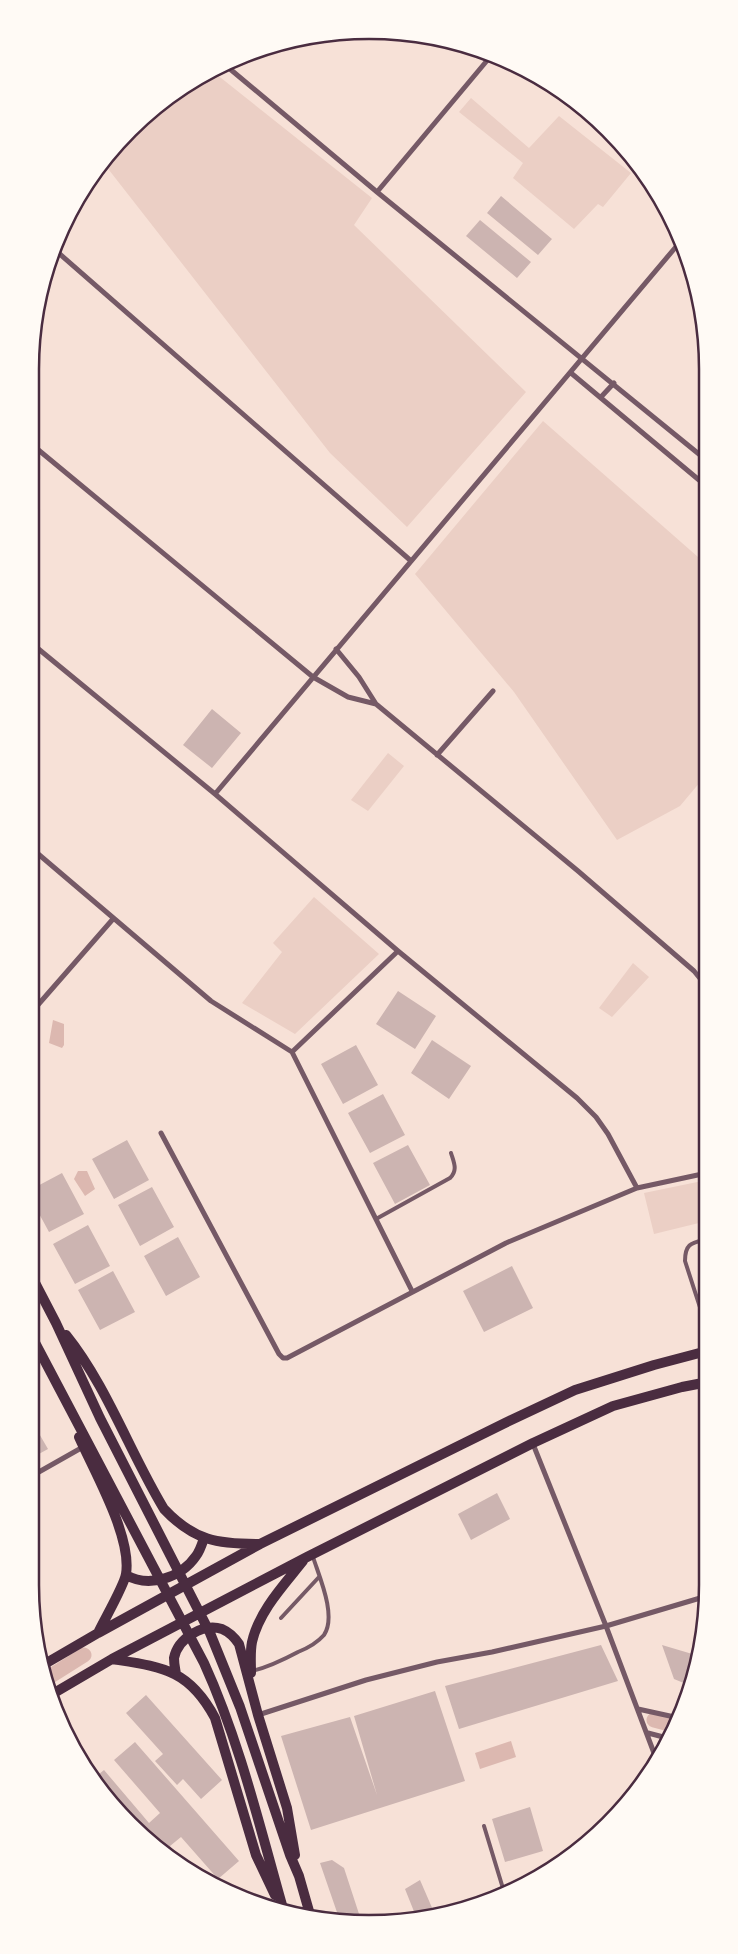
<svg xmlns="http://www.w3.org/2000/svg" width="738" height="1954" viewBox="0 0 738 1954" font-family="'Space Grotesk',sans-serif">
	<rect width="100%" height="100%" fill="#f7e1d7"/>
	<path fill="#ebcfc5" d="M 211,70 L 372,198 L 354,225 L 526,392 L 407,527 L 330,453 L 102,161 C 134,126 167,90 211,70 Z
		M 471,98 L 529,148 L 559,116 L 631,173 L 603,207 L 598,204 L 574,229 L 513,178 L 523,163 L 459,112 Z
		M 543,421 L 706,564 L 706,775 L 680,806 L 617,840 L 514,692 L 415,574 Z
		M 388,753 L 404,766 L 368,811 L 351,800 Z
		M 314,897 L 379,954 L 295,1034 L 242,1003 L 282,952 L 273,943 Z
		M 633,963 L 649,977 L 612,1017 L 599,1008 Z
		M 707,1180 L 707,1221 L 654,1234 L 644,1193 Z"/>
	<path fill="#dcb8b0" d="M 53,1020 L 64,1024 L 64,1045 L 62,1048 L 49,1043 Z
		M 78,1171 L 87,1171 L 95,1189 L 85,1196 L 74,1179 Z
		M 511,1741 L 516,1757 L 480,1769 L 475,1753 Z"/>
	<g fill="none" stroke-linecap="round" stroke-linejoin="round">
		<path stroke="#dcb8b0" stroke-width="15" d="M 46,1679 L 84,1655
			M 654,1720 L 677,1726"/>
	</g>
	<path fill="#ccb4b1" d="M 501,196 L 552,239 L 538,255 L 487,213 Z
		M 480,220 L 531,262 L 517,278 L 466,236 Z
		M 212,709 L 241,733 L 212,768 L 183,745 Z
		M 398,991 L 436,1016 L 415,1049 L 376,1024 Z
		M 432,1040 L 471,1066 L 449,1099 L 411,1073 Z
		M 356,1045 L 378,1085 L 343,1104 L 321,1064 Z
		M 383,1094 L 405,1135 L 370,1153 L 348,1113 Z
		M 127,1140 L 149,1180 L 114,1199 L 92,1159 Z
		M 408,1145 L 430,1185 L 395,1204 L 373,1163 Z
		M 62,1173 L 84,1214 L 49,1232 L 30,1197 L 30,1190 Z
		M 152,1187 L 174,1227 L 140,1246 L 118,1205 Z
		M 88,1225 L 110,1266 L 75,1284 L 53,1244 Z
		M 178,1237 L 200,1277 L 166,1296 L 144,1256 Z
		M 512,1266 L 533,1308 L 484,1332 L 463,1291 Z
		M 113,1271 L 135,1312 L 100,1330 L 78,1290 Z
		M 30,1418 L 48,1449 L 37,1455 L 33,1447 L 30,1449 Z
		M 497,1493 L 510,1519 L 471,1540 L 458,1514 Z
		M 601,1645 L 618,1681 L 459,1729 L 445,1686 Z
		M 662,1645 L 699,1656 L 696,1673 L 691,1686 L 674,1679 Z
		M 435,1691 L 465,1781 L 311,1830 L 281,1736 L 350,1717 L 377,1795 L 354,1716 Z
		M 146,1695 L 222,1780 L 201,1799 L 183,1779 L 177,1785 L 155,1761 L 163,1754 L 126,1713 Z
		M 135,1742 L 239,1861 L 218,1879 L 181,1837 L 170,1846 L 189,1870 L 114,1808 L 93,1779 L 104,1770 L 149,1823 L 160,1813 L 114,1760 Z
		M 530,1807 L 543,1851 L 505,1862 L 492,1819 Z
		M 332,1860 L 344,1868 L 361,1920 L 340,1921 L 320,1863 Z
		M 420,1880 L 433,1910 L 415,1914 L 405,1889 Z"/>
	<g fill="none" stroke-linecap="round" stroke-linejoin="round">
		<path stroke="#755966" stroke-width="4" d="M 376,1219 L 450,1178 C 458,1170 454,1163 451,1153
			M 707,1239 C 692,1243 685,1243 685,1261 L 707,1329
			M 281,1618 L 319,1577
			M 252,1671 C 269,1667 283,1660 298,1652 C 308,1648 317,1643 324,1635 C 337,1616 319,1576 313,1557
			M 484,1826 L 505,1895"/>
		<path stroke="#755966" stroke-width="5" d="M 224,64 L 377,192 L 705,459
			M 377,192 L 490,57
			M 54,249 L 410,560
			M 571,373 L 705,485
			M 601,397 L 614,383
			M 30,443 L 313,677 L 348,697 L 376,704
			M 30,642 L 215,794 L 398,951 L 577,1098 L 596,1117 L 608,1134 L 637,1188
			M 336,649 L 359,677 L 376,704 L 578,871 L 694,971 L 707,987
			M 437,755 L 493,691
			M 215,794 L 680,242
			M 30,847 L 211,1001 L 292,1052 L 412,1291
			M 30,1014 L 113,919
			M 292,1052 L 398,951
			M 161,1133 L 279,1354 L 283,1358 L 287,1358 L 506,1243 L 637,1188 L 707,1173
			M 533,1444 L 606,1626 L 657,1761
			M 30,1477 L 83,1447
			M 638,1709 L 679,1718
			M 258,1715 L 366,1680 L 437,1662 L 492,1652 L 606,1626 L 707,1596
			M 648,1733 L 671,1739"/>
		<path stroke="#4a2c40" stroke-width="10" d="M 30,1273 L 56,1323 L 100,1418 L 210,1633 L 240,1707 L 290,1855 L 299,1876 L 311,1918
			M 30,1333 L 204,1663 C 240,1742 260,1828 284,1912
			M 66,1335 C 107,1386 130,1453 164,1509 C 194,1541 218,1544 259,1544
			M 79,1437 C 95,1473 132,1537 126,1574 C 124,1586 104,1620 98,1633
			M 126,1575 C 149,1588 181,1578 196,1556 C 200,1551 202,1544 204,1538
			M 112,1659 C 162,1667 189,1669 215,1718 L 256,1855 L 275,1895
			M 43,1665 L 98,1633 L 260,1544 L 505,1423 L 575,1390 L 654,1365 L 707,1351
			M 251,1673 C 251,1663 250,1652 252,1642 C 259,1611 284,1585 303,1561
			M 176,1674 C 175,1668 174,1664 174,1658 C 178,1638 203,1623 222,1629 C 229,1632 235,1638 239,1644 L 258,1715 L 287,1808 L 295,1855
			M 49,1696 L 112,1659 L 307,1557 L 533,1443 L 613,1406 L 682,1387 L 708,1382"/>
	</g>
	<path d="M0 0H738V1954H0ZM369 39H369A330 330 0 0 1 699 369V1585A330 330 0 0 1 369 1915H369A330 330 0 0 1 39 1585V369A330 330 0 0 1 369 39Z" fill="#fffaf5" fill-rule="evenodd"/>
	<path fill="none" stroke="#4a2c40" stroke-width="2.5" d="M369 39H369A330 330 0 0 1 699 369V1585A330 330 0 0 1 369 1915H369A330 330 0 0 1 39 1585V369A330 330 0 0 1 369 39Z"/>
</svg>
